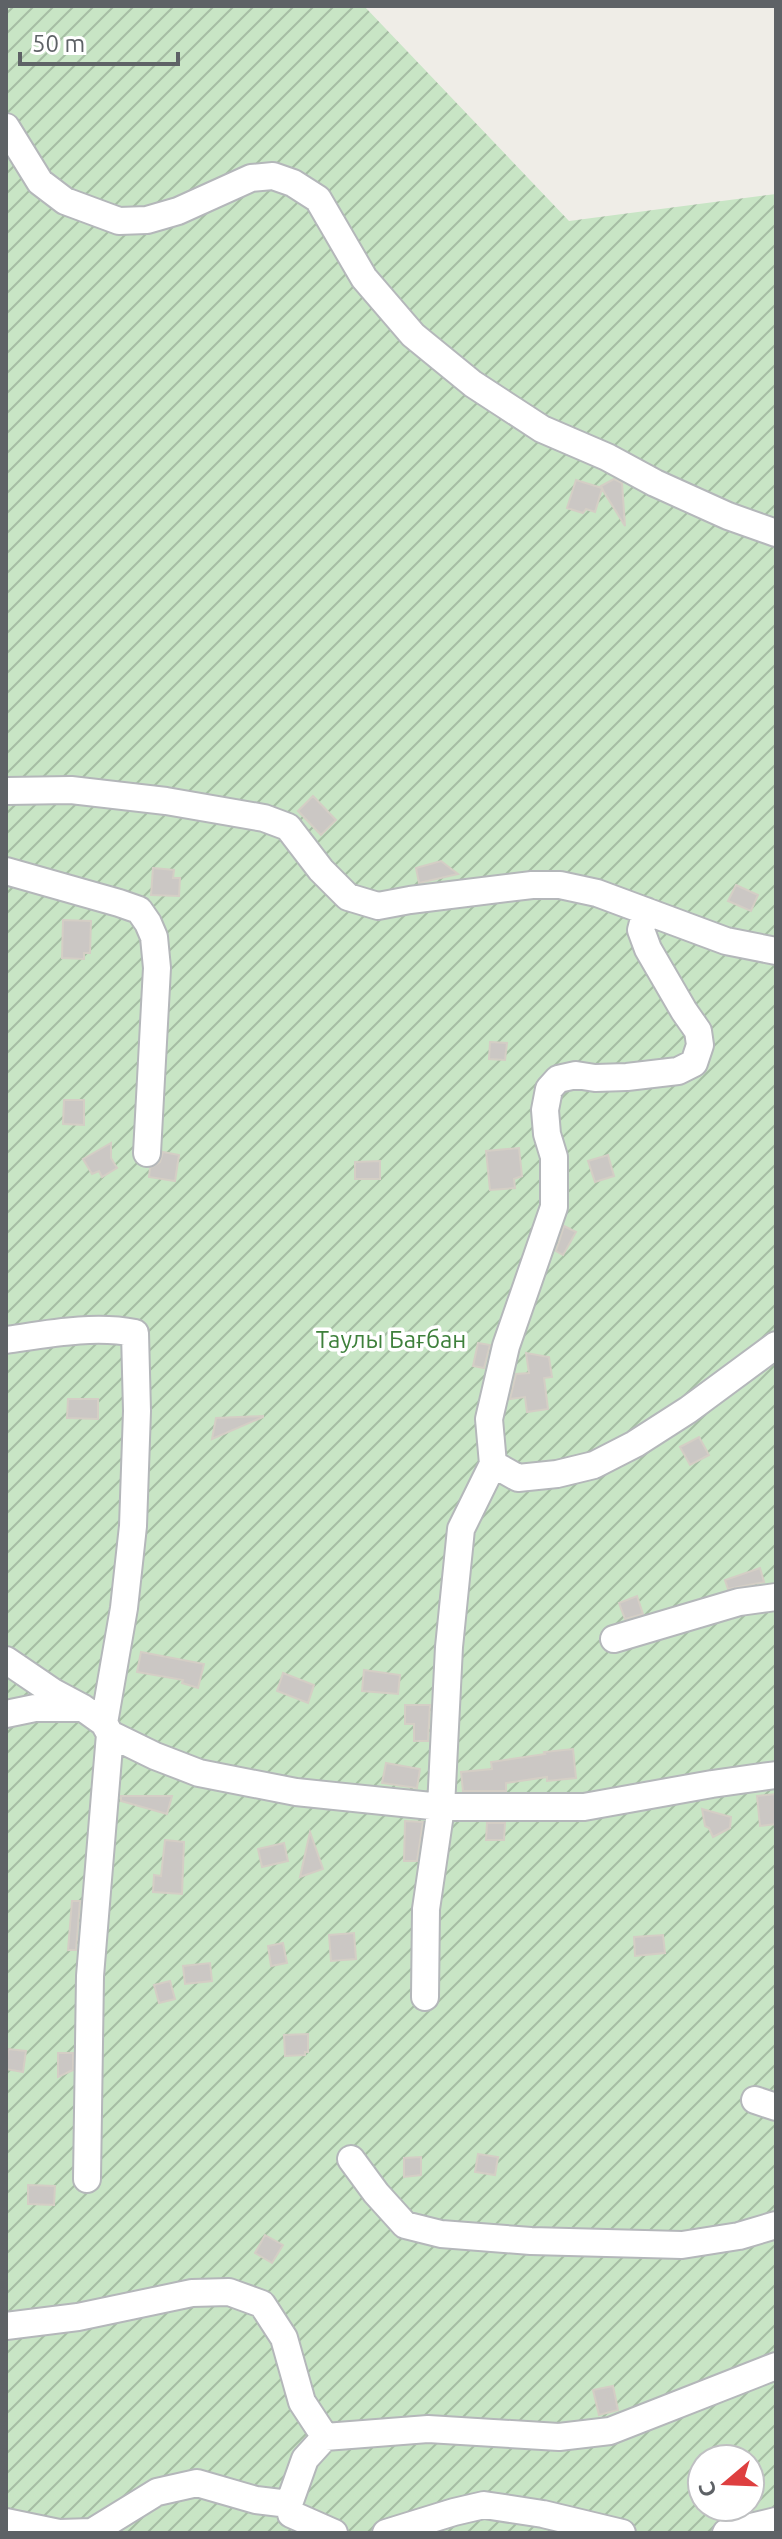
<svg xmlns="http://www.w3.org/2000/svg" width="782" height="2539" viewBox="0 0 782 2539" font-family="Ubuntu,sans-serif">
	<defs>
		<pattern id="garden-furrows" width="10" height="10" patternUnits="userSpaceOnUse" patternTransform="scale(2)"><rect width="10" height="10" fill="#c8e5c5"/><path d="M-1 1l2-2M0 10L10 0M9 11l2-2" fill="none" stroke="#a6bda4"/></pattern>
	</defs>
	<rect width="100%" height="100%" fill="#efede7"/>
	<path fill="url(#garden-furrows)" fill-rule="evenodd" d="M 6,6 L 364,6 L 569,221 L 776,194 L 776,2533 L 6,2533 ZM 702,2459 L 750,2459 L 750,2507 L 702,2507 Z"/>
	<path fill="#cbc7c4" stroke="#d4cec5" stroke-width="2" d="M 614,479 L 622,483 L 625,526 L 602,489 L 595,512 L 586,509 L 583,513 L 567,508 L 576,480 L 602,488 L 601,486 Z
		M 313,796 L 336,820 L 321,835 L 298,811 Z
		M 441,861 L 458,874 L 419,883 L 416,868 Z
		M 153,868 L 174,870 L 173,878 L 180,878 L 179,896 L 151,895 Z
		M 736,885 L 758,895 L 751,911 L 728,901 Z
		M 63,920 L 91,921 L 90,953 L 84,953 L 84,959 L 62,958 Z
		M 490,1042 L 507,1043 L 505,1060 L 489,1059 Z
		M 64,1100 L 84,1100 L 84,1125 L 63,1124 Z
		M 111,1143 L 111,1158 L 117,1168 L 102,1177 L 99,1171 L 92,1174 L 83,1159 Z
		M 519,1148 L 522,1176 L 514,1179 L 515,1188 L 490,1190 L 486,1151 Z
		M 163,1152 L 179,1155 L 175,1181 L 149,1177 L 150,1168 L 160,1162 Z
		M 608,1155 L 614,1176 L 595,1182 L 588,1161 Z
		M 380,1161 L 380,1179 L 355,1179 L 355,1162 Z
		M 564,1226 L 576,1232 L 563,1255 L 556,1251 Z
		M 478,1343 L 490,1345 L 484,1368 L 473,1366 Z
		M 526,1353 L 549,1357 L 552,1377 L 544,1378 L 548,1409 L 527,1412 L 525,1397 L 510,1399 L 516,1374 L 529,1373 Z
		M 68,1399 L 98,1399 L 98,1419 L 67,1418 Z
		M 263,1416 L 263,1417 L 212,1439 L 216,1418 Z
		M 699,1437 L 709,1455 L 690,1465 L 680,1447 Z
		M 760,1568 L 764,1582 L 728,1589 L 725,1580 Z
		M 637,1596 L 643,1614 L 625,1619 L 619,1603 Z
		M 141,1652 L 204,1664 L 198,1688 L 182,1683 L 183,1680 L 137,1672 Z
		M 364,1670 L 400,1675 L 398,1694 L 362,1691 Z
		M 283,1673 L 314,1685 L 308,1703 L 277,1691 Z
		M 405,1705 L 430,1705 L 428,1741 L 414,1741 L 414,1724 L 405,1724 Z
		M 573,1749 L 576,1778 L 547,1781 L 547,1777 L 506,1783 L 506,1791 L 463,1791 L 461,1772 L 492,1769 L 491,1762 L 545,1754 L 544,1752 Z
		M 386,1763 L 420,1769 L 417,1788 L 382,1783 Z
		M 776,1794 L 776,1824 L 760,1826 L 757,1796 Z
		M 121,1796 L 172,1796 L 167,1814 L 121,1801 Z
		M 702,1809 L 731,1817 L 730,1828 L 713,1837 L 709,1828 L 705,1826 Z
		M 405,1821 L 423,1822 L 417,1861 L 404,1861 Z
		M 487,1823 L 505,1823 L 504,1840 L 486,1840 Z
		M 310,1832 L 323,1869 L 300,1877 Z
		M 165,1840 L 184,1842 L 182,1894 L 153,1892 L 154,1875 L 161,1876 Z
		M 284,1843 L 288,1861 L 262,1867 L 258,1849 Z
		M 72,1901 L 80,1901 L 76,1950 L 68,1950 Z
		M 354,1933 L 356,1959 L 331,1961 L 329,1935 Z
		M 663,1935 L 665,1953 L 635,1956 L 634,1937 Z
		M 283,1943 L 287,1963 L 271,1966 L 268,1946 Z
		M 210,1963 L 212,1981 L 185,1984 L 183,1966 Z
		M 170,1981 L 175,1999 L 159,2003 L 154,1985 Z
		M 308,2034 L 308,2052 L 305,2052 L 305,2055 L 285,2056 L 284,2035 Z
		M 8,2049 L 26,2051 L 23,2072 L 6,2069 Z
		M 58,2053 L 73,2053 L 73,2070 L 58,2077 Z
		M 478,2154 L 498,2157 L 495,2175 L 475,2172 Z
		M 421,2157 L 421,2175 L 404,2177 L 404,2158 Z
		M 28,2185 L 55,2186 L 54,2205 L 28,2204 Z
		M 265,2235 L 283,2245 L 272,2263 L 255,2253 Z
		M 613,2386 L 618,2410 L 599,2415 L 593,2390 Z"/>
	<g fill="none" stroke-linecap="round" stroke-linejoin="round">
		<g stroke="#b4b7ba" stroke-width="30">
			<path id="minor" d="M 6,127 L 40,182 L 65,201 L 119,221 L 147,220 L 178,211 L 251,178 L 273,176 L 293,183 L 318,199 L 364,278 L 413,335 L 473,384 L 542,429 L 607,457 L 655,483 L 728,516 L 776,533
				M 6,791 L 71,790 L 166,801 L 264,818 L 288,827 L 321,870 L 348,897 L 378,906 L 410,900 L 532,885 L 560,885 L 597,893 L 726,941 L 776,951
				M 6,871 L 119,903 L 139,910 L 148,923 L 154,937 L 157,968 L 147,1153
				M 646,911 L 641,930 L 648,949 L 684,1011 L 698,1031 L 700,1045 L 694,1063 L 678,1071 L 627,1077 L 595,1078 L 576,1075 L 558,1079 L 549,1089 L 545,1110 L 547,1134 L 554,1157 L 554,1207 L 506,1346 L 489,1419 L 493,1464 L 518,1478 L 557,1474 L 594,1465 L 635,1444 L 688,1410 L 776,1345
				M 6,1340 C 48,1334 93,1325 135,1333 L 137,1411 L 133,1526 L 124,1608 L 104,1723
				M 614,1639 L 739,1602 L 776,1597
				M 6,1660 L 53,1692 L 83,1708 L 104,1723 L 110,1734 L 155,1756 L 199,1773 L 296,1792 L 441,1807 L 584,1807 L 712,1784 L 776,1775
				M 6,1714 L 35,1708 L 79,1708
				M 425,1997 L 426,1909 L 441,1807 L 449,1647 L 461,1529 L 493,1464
				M 755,2100 L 776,2107
				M 351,2159 L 376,2193 L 405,2225 L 441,2234 L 531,2241 L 682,2245 L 739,2236 L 776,2225
				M 87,2179 L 90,1976 L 110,1734
				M 6,2326 L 78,2317 L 192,2293 L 229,2292 L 262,2304 L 284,2338 L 302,2402 L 325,2437 L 305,2459 L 289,2504
				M 325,2437 L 428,2429 L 559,2437 L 610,2431 L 776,2366
				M 6,2522 L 59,2533 L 92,2532 L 157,2492 L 197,2483 L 256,2500 L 289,2504 L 291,2514 L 334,2533
				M 386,2533 L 454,2512 L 484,2505 L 543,2514 L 622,2533
				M 726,2533 L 776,2521"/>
		</g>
		<use href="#minor" stroke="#fff" stroke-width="26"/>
	</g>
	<g text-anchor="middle" stroke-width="7" stroke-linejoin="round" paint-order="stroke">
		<g font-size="24" fill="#3e803b" stroke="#fff">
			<text x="391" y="1348">Таулы Бағбан</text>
		</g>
	</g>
	<rect width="782" height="2539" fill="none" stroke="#5e6266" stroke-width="16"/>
	<g transform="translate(726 2483) rotate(251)"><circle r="38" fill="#ffffff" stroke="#bfc0c2" stroke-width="2"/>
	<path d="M0-6L14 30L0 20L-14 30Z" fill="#de3f40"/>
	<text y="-12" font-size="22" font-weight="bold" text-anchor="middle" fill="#5e6266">С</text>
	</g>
	<path d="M20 52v12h158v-12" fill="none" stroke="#5e6266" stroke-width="4"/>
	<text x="32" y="52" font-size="24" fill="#5e6266" stroke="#ffffff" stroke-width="6" paint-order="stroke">50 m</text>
</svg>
